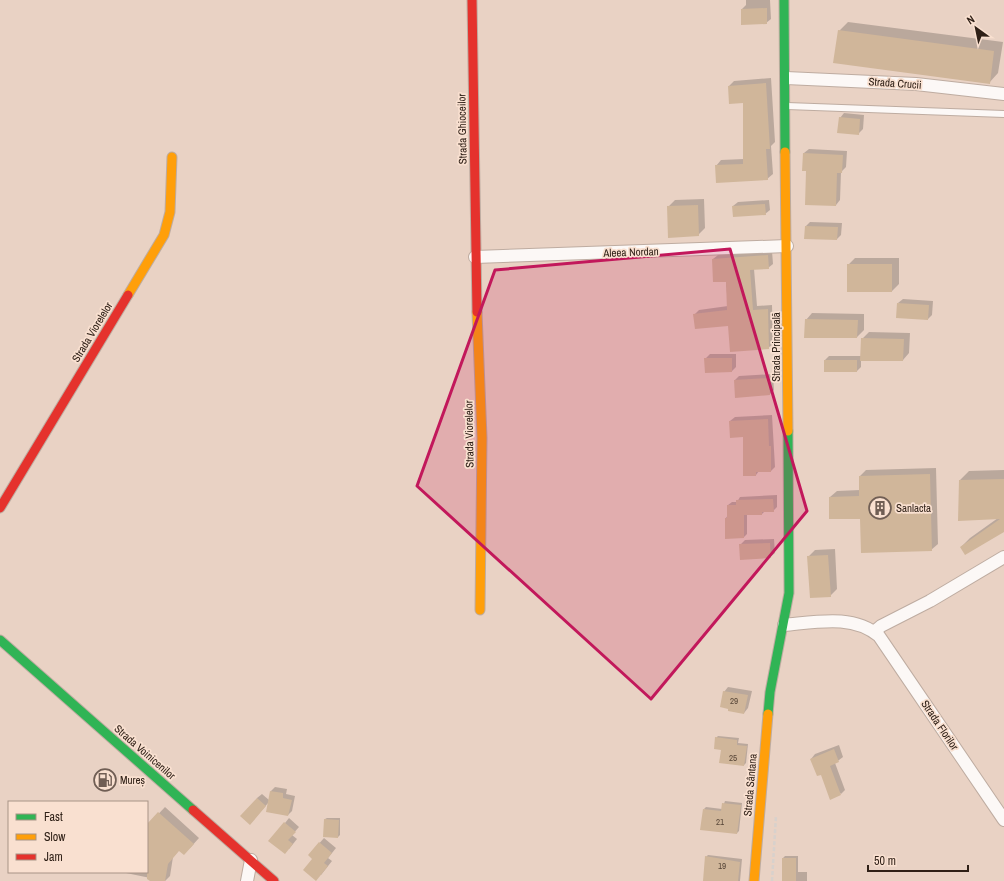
<svg xmlns="http://www.w3.org/2000/svg" width="1004" height="881" viewBox="0 0 1004 881" font-family="'Archivo Narrow',sans-serif">
	<rect width="100%" height="100%" fill="#e9d2c4"/>
	<path fill="#0003" d="M 746,0 L 770,0 L 771,19 L 766,23 L 742,9 L 746,5 Z
		M 848,22 L 1003,42 L 998,73 L 989,83 L 839,31 Z
		M 771,78 L 775,142 L 771,146 L 773,174 L 767,179 L 716,166 L 721,160 L 744,159 L 744,102 L 729,86 L 734,81 Z
		M 844,113 L 864,115 L 863,129 L 858,134 L 840,118 Z
		M 809,149 L 847,151 L 846,167 L 841,172 L 840,200 L 836,205 L 807,170 L 804,153 Z
		M 704,199 L 705,228 L 698,235 L 668,207 L 675,200 Z
		M 769,200 L 770,210 L 765,214 L 733,206 L 738,202 Z
		M 810,222 L 842,223 L 841,235 L 837,239 L 806,226 Z
		M 772,251 L 773,264 L 768,268 L 754,269 L 757,306 L 772,305 L 773,344 L 768,348 L 729,325 L 695,314 L 699,310 L 728,306 L 726,281 L 713,259 L 718,255 Z
		M 855,258 L 899,258 L 899,284 L 892,291 L 848,265 Z
		M 903,299 L 933,301 L 932,315 L 928,319 L 898,303 Z
		M 812,313 L 864,314 L 864,330 L 857,337 L 806,320 Z
		M 869,332 L 910,333 L 909,353 L 903,360 L 861,360 L 861,367 L 857,371 L 825,360 L 829,356 L 862,356 L 862,339 Z
		M 710,354 L 736,354 L 736,367 L 731,372 L 705,359 Z
		M 773,374 L 774,390 L 770,394 L 736,396 L 735,380 L 739,376 Z
		M 772,415 L 775,467 L 771,471 L 759,471 L 756,475 L 744,436 L 730,421 L 735,417 Z
		M 936,468 L 938,544 L 931,550 L 861,518 L 830,497 L 837,491 L 860,490 L 860,476 L 866,470 Z
		M 1004,470 L 1004,531 L 961,547 L 970,538 L 998,518 L 959,520 L 960,480 L 969,471 Z
		M 777,495 L 777,507 L 773,511 L 765,511 L 762,514 L 747,514 L 747,534 L 744,537 L 726,518 L 728,515 L 728,505 L 732,502 L 737,502 L 740,497 Z
		M 774,539 L 775,553 L 770,557 L 740,545 L 745,540 Z
		M 835,549 L 837,589 L 830,596 L 808,557 L 815,550 Z
		M 728,687 L 752,691 L 748,708 L 744,713 L 729,708 L 724,692 Z
		M 718,736 L 739,738 L 738,743 L 748,744 L 746,763 L 744,765 L 722,749 L 716,738 Z
		M 839,745 L 843,757 L 835,763 L 845,790 L 841,794 L 811,759 L 815,754 Z
		M 275,787 L 287,789 L 286,794 L 295,796 L 292,811 L 288,815 L 269,802 L 254,819 L 257,798 L 262,794 L 269,800 L 271,791 Z
		M 725,801 L 742,803 L 739,831 L 737,833 L 704,809 L 706,807 L 722,809 Z
		M 165,807 L 199,838 L 190,848 L 179,850 L 173,857 L 170,876 L 165,881 L 126,873 L 147,872 L 147,826 Z
		M 289,818 L 299,827 L 292,835 L 297,839 L 289,849 L 285,823 Z
		M 327,818 L 340,818 L 340,835 L 338,837 L 325,819 Z
		M 324,838 L 336,848 L 328,858 L 332,861 L 321,875 L 314,859 L 309,855 Z
		M 708,855 L 742,859 L 740,881 L 704,881 L 706,857 Z
		M 785,856 L 798,856 L 798,872 L 807,872 L 807,881 L 783,881 L 783,858 Z"/>
	<path fill="#d0b69a" d="M 767,8 L 767,24 L 741,25 L 741,9 Z
		M 838,30 L 994,51 L 990,84 L 833,63 Z
		M 766,83 L 770,149 L 766,149 L 768,180 L 716,183 L 715,165 L 743,164 L 743,103 L 729,104 L 728,86 Z
		M 839,117 L 860,119 L 859,135 L 837,133 Z
		M 803,153 L 843,155 L 842,173 L 837,173 L 836,206 L 805,205 L 806,171 L 802,171 Z
		M 765,204 L 766,215 L 733,217 L 732,206 Z
		M 698,205 L 699,236 L 668,238 L 667,206 Z
		M 805,226 L 838,227 L 837,240 L 804,239 Z
		M 768,255 L 769,269 L 750,270 L 753,310 L 768,309 L 769,349 L 730,352 L 728,326 L 695,329 L 693,314 L 727,310 L 726,282 L 713,282 L 712,259 Z
		M 847,264 L 892,264 L 892,292 L 847,292 Z
		M 897,303 L 929,305 L 928,320 L 896,318 Z
		M 805,319 L 858,320 L 857,338 L 804,338 Z
		M 861,338 L 904,339 L 903,361 L 860,361 Z
		M 704,358 L 732,358 L 732,372 L 705,373 Z
		M 824,360 L 857,360 L 857,372 L 824,372 Z
		M 769,378 L 770,395 L 735,398 L 734,380 Z
		M 768,419 L 769,446 L 771,446 L 771,472 L 756,472 L 756,476 L 743,476 L 743,437 L 730,438 L 729,421 Z
		M 930,474 L 932,551 L 861,553 L 860,519 L 829,519 L 829,497 L 859,496 L 859,476 Z
		M 1004,479 L 1004,532 L 965,555 L 960,547 L 1000,519 L 958,521 L 959,480 Z
		M 773,499 L 774,512 L 762,512 L 762,515 L 744,515 L 744,538 L 725,539 L 725,518 L 727,518 L 727,505 L 736,505 L 736,500 Z
		M 770,543 L 771,558 L 740,560 L 739,544 Z
		M 828,555 L 831,597 L 810,598 L 807,556 Z
		M 723,691 L 748,695 L 744,714 L 728,711 L 728,709 L 720,707 Z
		M 715,737 L 737,740 L 737,745 L 747,746 L 744,766 L 719,763 L 721,750 L 714,749 Z
		M 834,749 L 839,762 L 830,766 L 841,795 L 830,800 L 821,775 L 817,776 L 810,759 Z
		M 270,791 L 283,793 L 283,798 L 292,800 L 288,816 L 266,812 Z
		M 257,798 L 266,806 L 250,825 L 240,816 Z
		M 722,803 L 741,805 L 737,834 L 700,830 L 703,809 L 721,811 Z
		M 158,812 L 194,844 L 184,855 L 179,851 L 168,864 L 165,881 L 150,881 L 147,879 L 147,824 Z
		M 324,819 L 339,820 L 338,838 L 323,837 Z
		M 284,822 L 296,832 L 288,840 L 293,844 L 285,854 L 268,841 Z
		M 319,842 L 332,853 L 324,863 L 328,866 L 316,881 L 303,870 L 312,859 L 308,855 Z
		M 705,856 L 740,862 L 738,881 L 703,881 Z
		M 782,858 L 796,858 L 796,881 L 782,881 Z"/>
	<g fill="none" stroke-linecap="round" stroke-linejoin="round">
		<g stroke="#beaca1" stroke-width="8">
			<path id="lane" d="M 787,106 L 1004,114"/>
		</g>
		<g stroke="#beaca1" stroke-width="14">
			<path id="street" d="M 786,78 L 916,84 L 1004,94
				M 475,257 L 787,246
				M 784,625 C 817,622 853,614 879,636 L 1004,820
				M 874,632 L 881,626 L 930,601 L 1004,557
				M 247,881 L 251,860"/>
		</g>
		<g stroke="#beaca1" stroke-width="11">
			<path id="fast" d="M 784,0 L 785,152
				M 0,640 L 193,810
				M 768,714 L 770,692 L 789,593 L 788,431"/>
		</g>
		<g stroke="#beaca1" stroke-width="11">
			<path id="slow" d="M 785,152 L 788,431
				M 128,295 L 164,235 L 170,212 L 172,157
				M 477,312 L 482,438 L 480,610
				M 754,881 L 768,714"/>
		</g>
		<g stroke="#beaca1" stroke-width="11">
			<path id="jam" d="M 472,0 L 477,312
				M 0,508 L 128,295
				M 193,810 L 274,881"/>
		</g>
		<path stroke="#d8d1cc" stroke-width="2.5" stroke-dasharray="4 2" stroke-linecap="butt" d="M 772,881 L 776,816"/>
		<use href="#lane" stroke="#fcf8f6" stroke-width="6"/>
		<use href="#street" stroke="#fcf8f6" stroke-width="12"/>
		<use href="#fast" stroke="#30b455" stroke-width="9"/>
		<use href="#slow" stroke="#ff9f0a" stroke-width="9"/>
		<use href="#jam" stroke="#e5322d" stroke-width="9"/>
	</g>
	<path fill="#c2185b" fill-opacity="0.2" stroke="#c2185b" stroke-width="3" stroke-linejoin="round" d="M 730,249 L 807,511 L 651,699 L 417,486 L 495,270 Z"/>
	<defs>
		<g id="building-ring" transform="scale(1.15)"><circle r="9.5" fill="#f9e0d0" stroke="#705e54" stroke-width="1.5"/><path d="M-4-6H4V6H1V3H-1V6H-4ZM-2.5-4.3h1.7v1.8h-1.7ZM.8-4.3h1.7v1.8H.8ZM-2.5-1h1.7V.8h-1.7ZM.8-1h1.7V.8H.8Z" fill="#705e54"/></g>
		<g id="fuel-ring" transform="scale(1.15)"><circle r="9.5" fill="#f9e0d0" stroke="#705e54" stroke-width="1.5"/><path d="M-5.5-6h7V0h2V4h1.3V-2.5L3-4.5l.8-.8L6-3V5H2.5V1h-1V6h-7ZM-4.2-4.7v3.2H.2V-4.7Z" fill="#705e54"/></g>
	</defs>
	<g fill-rule="evenodd">
		<use href="#building-ring" x="880" y="508"/>
		<use href="#fuel-ring" x="105" y="780"/>
	</g>
	<g text-anchor="middle" stroke-width="3.5" stroke-linejoin="round" paint-order="stroke">
		<g font-size="9" fill="#574638">
			<text x="734" y="704">29</text>
			<text x="733" y="761">25</text>
			<text x="720" y="825">21</text>
			<text x="722" y="869">19</text>
		</g>
		<g font-size="11" fill="#2f2017" stroke="#f9e0d0">
			<text transform="translate(895 83) rotate(4)" y="4">Strada Crucii</text>
			<text transform="translate(462 129) rotate(-91)" y="4">Strada Ghioceilor</text>
			<text transform="translate(631 252) rotate(-2)" y="4">Aleea Nordan</text>
			<text transform="translate(92 332) rotate(-59)" y="4">Strada Viorelelor</text>
			<text transform="translate(776 347) rotate(-90)" y="4">Strada Principală</text>
			<text transform="translate(469 434) rotate(-91)" y="4">Strada Viorelelor</text>
			<text transform="translate(940 725) rotate(56)" y="4">Strada Florilor</text>
			<text transform="translate(145 752) rotate(41)" y="4">Strada Voinicenilor</text>
			<text transform="translate(750 785) rotate(-85)" y="4">Strada Sântana</text>
		</g>
		<g font-size="11" fill="#2f2017" stroke="#f9e0d0" text-anchor="start">
			<text x="896" y="512">Sanlacta</text>
			<text x="120" y="784">Mureș</text>
		</g>
	</g>
	<rect x="8" y="801" width="140" height="72" fill="#f9e0d0" stroke="#a89386"/>
	<rect x="16" y="814" width="20" height="6" fill="#30b455" stroke="#a89386"/>
	<text x="44" y="821" font-size="12" fill="#2f2017">Fast</text>
	<rect x="16" y="834" width="20" height="6" fill="#ff9f0a" stroke="#a89386"/>
	<text x="44" y="841" font-size="12" fill="#2f2017">Slow</text>
	<rect x="16" y="854" width="20" height="6" fill="#e5322d" stroke="#a89386"/>
	<text x="44" y="861" font-size="12" fill="#2f2017">Jam</text>
	<g transform="translate(976 28) rotate(327)" stroke="#f9e0d0" stroke-width="3" paint-order="stroke">
	<path d="M0-3L7 15L0 10L-7 15Z" fill="#2f2017"/>
	<text y="-6" font-size="11" font-weight="bold" text-anchor="middle" fill="#2f2017">N</text>
	</g>
	<path d="M868 865v6h100v-6" fill="none" stroke="#2f2017" stroke-width="2"/>
	<text x="874" y="865" font-size="12" fill="#2f2017" stroke="#f9e0d0" stroke-width="3" paint-order="stroke">50 m</text>
</svg>
